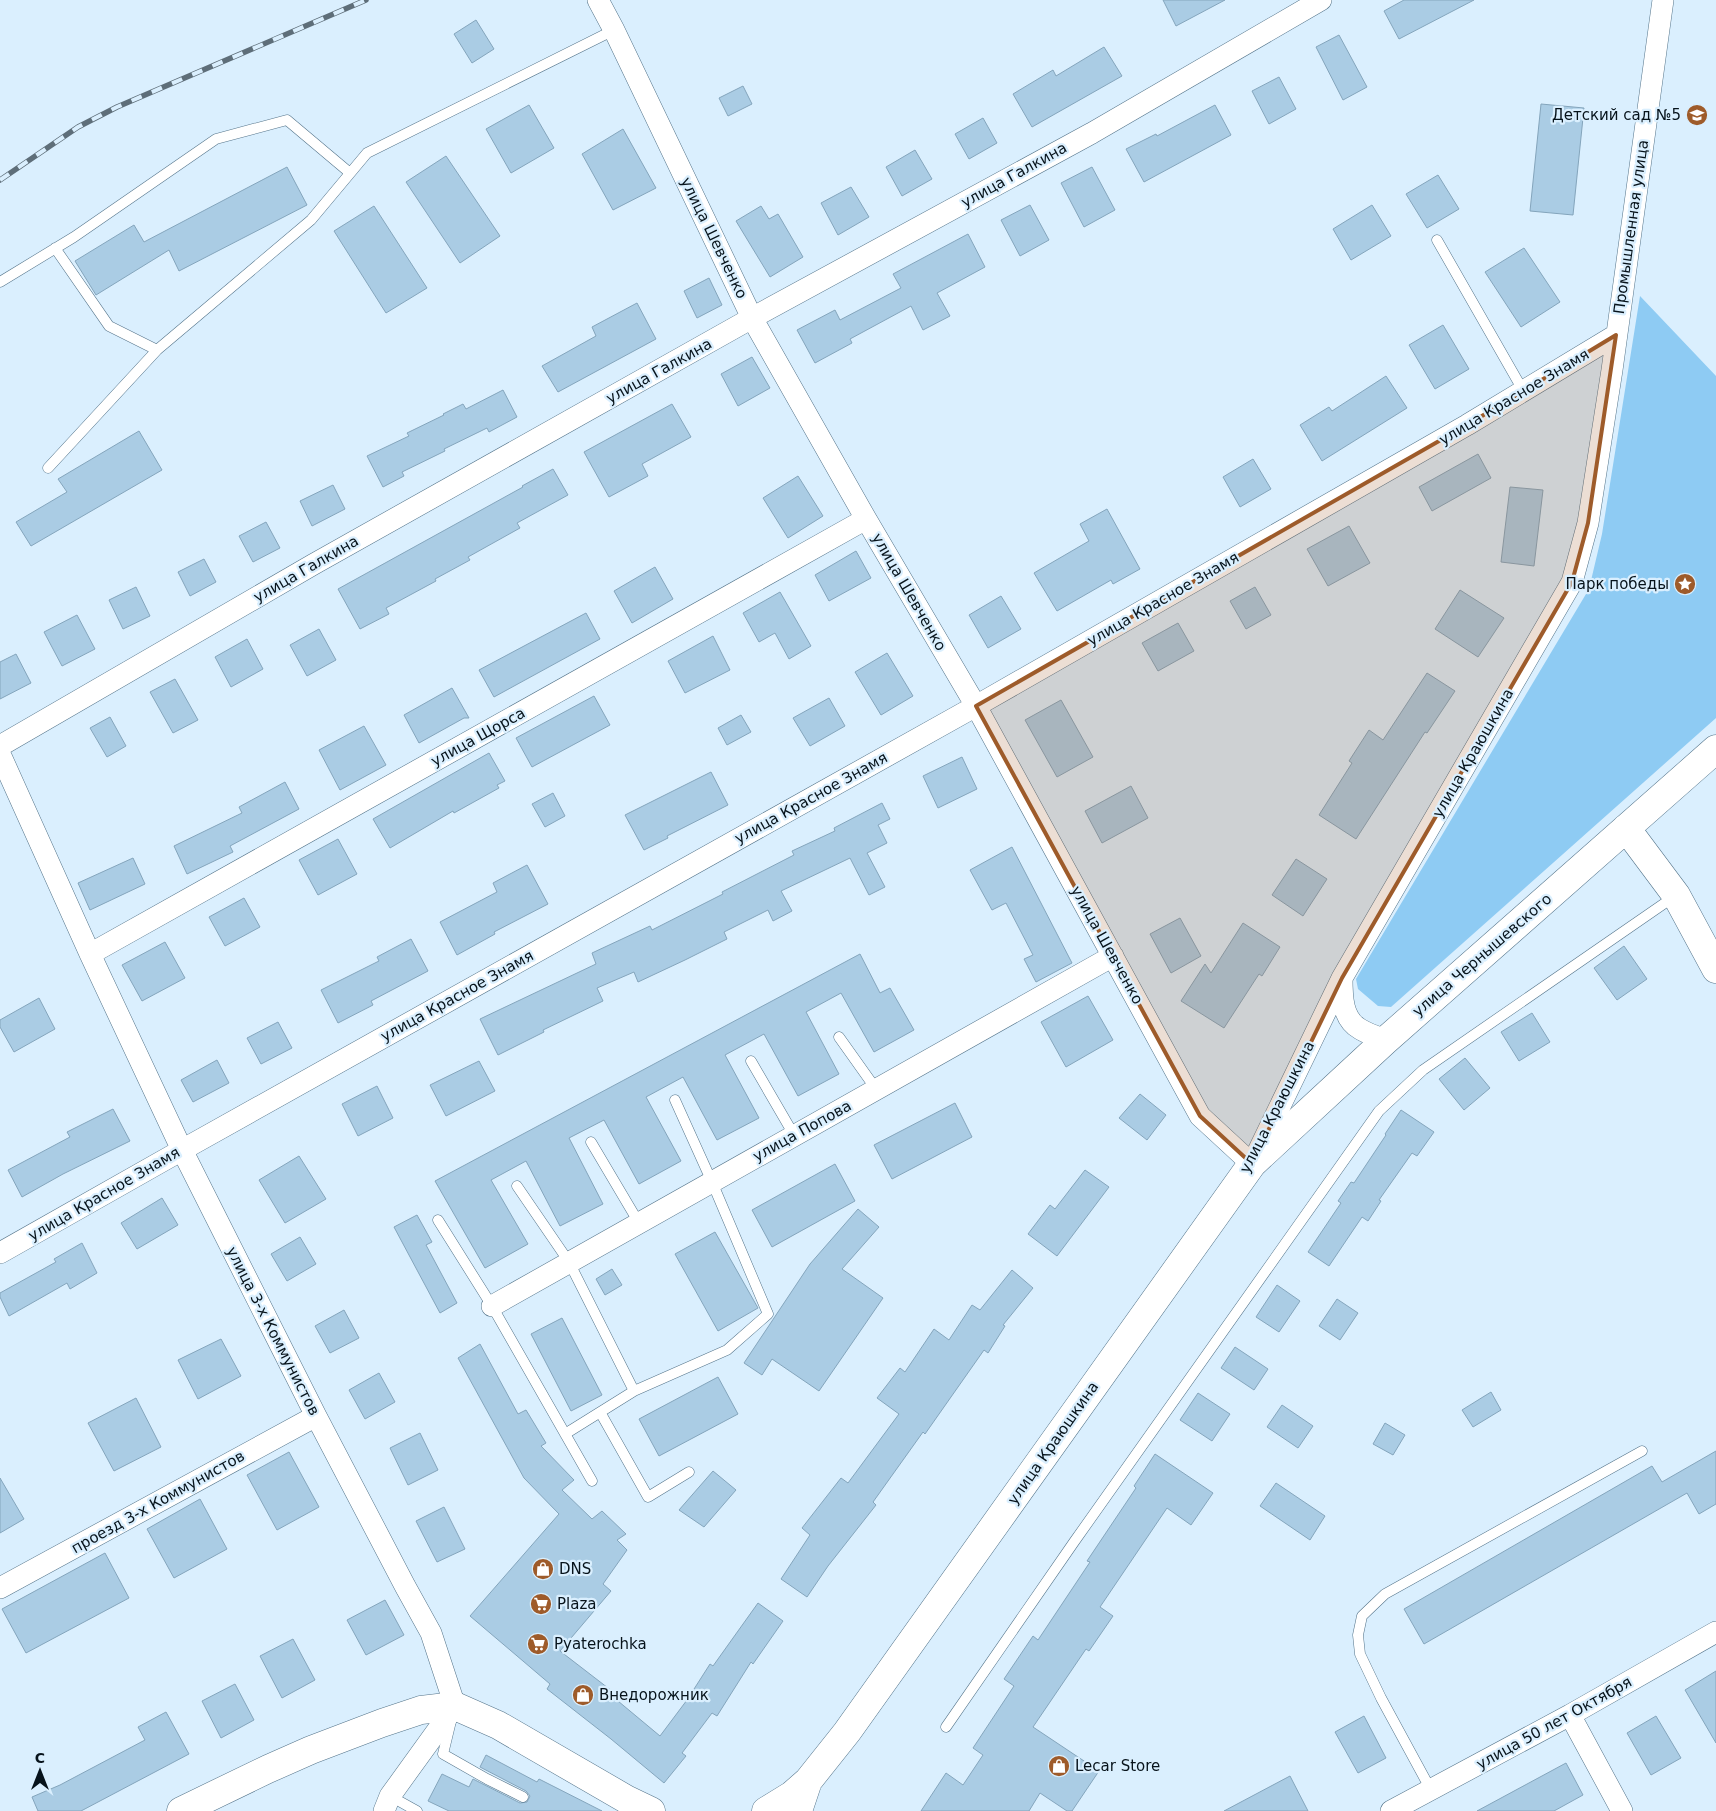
<svg xmlns="http://www.w3.org/2000/svg" width="1716" height="1811" viewBox="0 0 1716 1811" font-family="'DejaVu Sans',sans-serif">
	<rect width="100%" height="100%" fill="#daeffe"/>
	<path fill="#8ecbf3" d="M 1640,296 L 1716,376 L 1716,718 L 1391,1007 L 1378,1006 L 1358,989 L 1356,979 L 1589,589 L 1602,534 Z"/>
	<path fill="#aacce4" stroke="#84a5bc" d="M 1163,0 L 1225,0 L 1176,26 Z
		M 1404,0 L 1474,0 L 1399,39 L 1384,11 Z
		M 476,20 L 494,49 L 472,63 L 454,34 Z
		M 1339,35 L 1367,87 L 1343,100 L 1316,47 Z
		M 1104,47 L 1122,76 L 1032,127 L 1013,94 L 1053,70 L 1056,76 Z
		M 1279,77 L 1296,109 L 1269,124 L 1252,91 Z
		M 743,86 L 752,104 L 728,116 L 719,98 Z
		M 1541,104 L 1584,108 L 1573,215 L 1530,211 Z
		M 529,105 L 554,148 L 511,173 L 486,129 Z
		M 1215,105 L 1231,135 L 1144,182 L 1126,149 L 1156,134 L 1157,136 Z
		M 983,118 L 997,143 L 969,159 L 955,134 Z
		M 623,129 L 656,188 L 613,210 L 582,154 Z
		M 915,150 L 932,179 L 902,196 L 886,167 Z
		M 446,156 L 500,236 L 460,263 L 406,182 Z
		M 287,167 L 307,205 L 179,271 L 169,250 L 96,295 L 75,261 L 134,225 L 144,242 Z
		M 1092,167 L 1115,210 L 1084,227 L 1061,183 Z
		M 1438,175 L 1459,209 L 1427,228 L 1406,194 Z
		M 851,187 L 869,217 L 838,235 L 821,203 Z
		M 1030,205 L 1049,240 L 1020,256 L 1001,220 Z
		M 1372,205 L 1391,236 L 1351,260 L 1333,229 Z
		M 374,206 L 427,288 L 386,313 L 334,231 Z
		M 761,206 L 769,219 L 778,214 L 803,257 L 770,277 L 736,221 Z
		M 968,234 L 985,267 L 937,293 L 950,316 L 923,330 L 911,306 L 850,339 L 852,343 L 815,363 L 797,330 L 835,310 L 840,320 L 901,288 L 893,274 Z
		M 1524,248 L 1560,302 L 1521,327 L 1485,272 Z
		M 709,278 L 722,305 L 697,318 L 684,291 Z
		M 637,303 L 656,339 L 558,392 L 542,366 L 596,336 L 592,327 Z
		M 1443,325 L 1469,369 L 1435,389 L 1409,345 Z
		M 752,357 L 770,388 L 738,406 L 721,374 Z
		M 1386,376 L 1407,408 L 1322,461 L 1300,425 L 1329,407 L 1332,411 Z
		M 503,390 L 517,417 L 489,432 L 487,428 L 444,449 L 445,451 L 402,472 L 404,476 L 383,487 L 367,456 L 409,436 L 407,433 L 444,415 L 443,414 L 463,404 L 466,409 Z
		M 672,404 L 691,437 L 642,464 L 648,476 L 609,497 L 584,452 Z
		M 139,431 L 162,470 L 31,546 L 16,522 L 67,492 L 58,479 Z
		M 1478,454 L 1491,478 L 1432,511 L 1419,487 Z
		M 1253,459 L 1271,489 L 1240,507 L 1223,477 Z
		M 553,469 L 568,495 L 517,523 L 520,528 L 468,557 L 470,560 L 435,579 L 436,581 L 386,608 L 389,614 L 360,629 L 338,589 L 523,487 L 522,486 Z
		M 798,476 L 823,516 L 788,538 L 763,498 Z
		M 333,485 L 345,509 L 312,526 L 300,501 Z
		M 1510,487 L 1543,490 L 1534,566 L 1501,562 Z
		M 1107,509 L 1140,569 L 1113,584 L 1111,580 L 1057,611 L 1034,573 L 1089,541 L 1080,524 Z
		M 266,522 L 280,548 L 253,562 L 239,536 Z
		M 1349,526 L 1370,563 L 1328,586 L 1307,549 Z
		M 856,551 L 871,578 L 829,601 L 815,575 Z
		M 204,559 L 216,582 L 190,596 L 178,572 Z
		M 655,567 L 673,599 L 632,623 L 614,591 Z
		M 136,587 L 150,616 L 123,629 L 109,600 Z
		M 1255,587 L 1271,615 L 1246,629 L 1230,601 Z
		M 1460,590 L 1504,618 L 1478,657 L 1435,629 Z
		M 780,592 L 811,646 L 789,659 L 775,633 L 759,642 L 743,613 Z
		M 1001,596 L 1021,629 L 988,648 L 969,615 Z
		M 586,613 L 600,639 L 494,697 L 479,670 Z
		M 77,615 L 95,649 L 62,666 L 44,632 Z
		M 1178,623 L 1194,651 L 1158,671 L 1142,643 Z
		M 319,629 L 336,660 L 307,676 L 290,645 Z
		M 713,636 L 730,670 L 685,693 L 668,661 Z
		M 247,639 L 263,669 L 231,687 L 215,657 Z
		M 887,653 L 913,696 L 881,715 L 855,672 Z
		M 16,654 L 31,683 L 0,699 L 0,662 Z
		M 1427,673 L 1455,691 L 1427,733 L 1425,732 L 1356,839 L 1319,815 L 1352,763 L 1349,761 L 1369,730 L 1383,740 Z
		M 175,679 L 198,720 L 173,733 L 150,692 Z
		M 452,688 L 469,718 L 464,718 L 419,743 L 404,715 Z
		M 594,696 L 610,725 L 532,767 L 516,738 Z
		M 829,698 L 845,726 L 810,746 L 793,718 Z
		M 1061,700 L 1093,757 L 1057,777 L 1025,720 Z
		M 741,715 L 751,732 L 727,745 L 718,728 Z
		M 110,717 L 126,746 L 107,757 L 90,728 Z
		M 364,726 L 386,765 L 340,790 L 319,750 Z
		M 489,753 L 505,781 L 497,785 L 499,788 L 454,813 L 453,811 L 390,848 L 373,819 Z
		M 962,757 L 977,789 L 938,808 L 923,776 Z
		M 711,772 L 728,805 L 667,836 L 668,838 L 644,850 L 625,815 Z
		M 285,782 L 299,809 L 230,846 L 233,852 L 187,874 L 174,846 L 242,813 L 239,807 Z
		M 1131,786 L 1148,818 L 1102,843 L 1085,811 Z
		M 553,793 L 565,816 L 545,827 L 532,804 Z
		M 882,803 L 890,819 L 878,825 L 887,843 L 867,853 L 885,887 L 869,895 L 850,858 L 781,891 L 792,911 L 773,921 L 768,910 L 724,932 L 727,939 L 685,960 L 638,982 L 634,972 L 597,988 L 603,1001 L 543,1030 L 544,1032 L 498,1055 L 480,1019 L 596,964 L 592,953 L 650,926 L 652,930 L 723,894 L 722,892 L 794,855 L 792,851 L 835,831 L 834,828 Z
		M 338,839 L 357,874 L 318,895 L 299,860 Z
		M 1012,847 L 1072,963 L 1036,982 L 1024,959 L 1033,955 L 1006,903 L 992,910 L 970,870 Z
		M 133,858 L 145,884 L 90,910 L 78,883 Z
		M 1296,859 L 1327,879 L 1303,916 L 1272,895 Z
		M 527,865 L 548,904 L 494,932 L 495,934 L 457,955 L 440,922 L 497,892 L 493,883 Z
		M 244,898 L 260,927 L 225,946 L 209,917 Z
		M 1180,918 L 1201,956 L 1171,973 L 1150,934 Z
		M 1243,923 L 1280,947 L 1262,976 L 1259,974 L 1224,1028 L 1181,1001 L 1205,964 L 1211,973 Z
		M 411,939 L 428,971 L 371,1001 L 373,1005 L 338,1023 L 321,990 L 379,961 L 377,957 Z
		M 165,942 L 185,978 L 142,1001 L 122,965 Z
		M 1624,946 L 1647,979 L 1617,1000 L 1594,968 Z
		M 860,954 L 880,993 L 890,988 L 914,1030 L 874,1052 L 841,993 L 806,1012 L 839,1074 L 798,1096 L 764,1034 L 725,1055 L 759,1118 L 717,1140 L 683,1077 L 646,1097 L 681,1161 L 639,1184 L 604,1120 L 569,1138 L 603,1204 L 560,1226 L 526,1161 L 491,1180 L 528,1244 L 485,1268 L 435,1181 Z
		M 1088,996 L 1113,1040 L 1066,1067 L 1041,1022 Z
		M 39,998 L 55,1029 L 14,1052 L 0,1027 L 0,1020 Z
		M 1532,1013 L 1550,1042 L 1519,1061 L 1501,1032 Z
		M 278,1022 L 292,1048 L 261,1064 L 247,1038 Z
		M 1465,1058 L 1490,1088 L 1464,1110 L 1439,1079 Z
		M 217,1060 L 229,1083 L 193,1102 L 181,1080 Z
		M 479,1061 L 495,1091 L 446,1116 L 430,1085 Z
		M 377,1086 L 393,1118 L 358,1136 L 342,1104 Z
		M 1140,1094 L 1166,1115 L 1147,1140 L 1119,1118 Z
		M 955,1103 L 972,1137 L 892,1179 L 874,1145 Z
		M 113,1109 L 130,1141 L 63,1174 L 22,1197 L 8,1170 L 70,1137 L 67,1132 Z
		M 1401,1110 L 1434,1132 L 1417,1156 L 1412,1153 L 1379,1200 L 1381,1201 L 1368,1221 L 1362,1217 L 1329,1266 L 1308,1252 L 1341,1203 L 1338,1201 L 1351,1182 L 1354,1183 L 1386,1135 L 1385,1134 Z
		M 299,1156 L 326,1199 L 285,1223 L 259,1180 Z
		M 835,1164 L 855,1201 L 772,1247 L 752,1210 Z
		M 1085,1170 L 1109,1187 L 1057,1256 L 1028,1234 L 1050,1205 L 1055,1209 Z
		M 162,1198 L 178,1225 L 137,1249 L 121,1223 Z
		M 858,1209 L 879,1227 L 842,1269 L 883,1298 L 819,1391 L 772,1359 L 762,1375 L 744,1363 L 810,1264 Z
		M 417,1215 L 432,1242 L 426,1245 L 457,1303 L 440,1313 L 394,1227 Z
		M 715,1232 L 758,1308 L 718,1331 L 675,1254 Z
		M 300,1237 L 316,1264 L 287,1281 L 271,1254 Z
		M 82,1243 L 97,1273 L 70,1289 L 67,1283 L 9,1316 L 0,1297 L 0,1293 L 56,1262 L 54,1259 Z
		M 612,1269 L 622,1285 L 605,1295 L 596,1279 Z
		M 1012,1270 L 1033,1288 L 1003,1325 L 1005,1326 L 988,1353 L 984,1350 L 925,1434 L 923,1432 L 873,1502 L 876,1505 L 828,1566 L 807,1597 L 781,1579 L 810,1535 L 802,1528 L 841,1478 L 848,1483 L 899,1414 L 877,1398 L 900,1368 L 905,1372 L 934,1329 L 949,1340 L 972,1305 L 980,1310 Z
		M 1277,1285 L 1300,1301 L 1279,1332 L 1256,1317 Z
		M 1337,1299 L 1358,1313 L 1340,1340 L 1319,1326 Z
		M 344,1310 L 359,1338 L 330,1353 L 315,1326 Z
		M 562,1318 L 602,1395 L 571,1411 L 531,1334 Z
		M 221,1339 L 241,1376 L 198,1399 L 178,1360 Z
		M 480,1344 L 518,1414 L 526,1410 L 546,1443 L 541,1446 L 574,1480 L 562,1490 L 592,1519 L 602,1511 L 626,1534 L 617,1540 L 627,1550 L 603,1584 L 611,1591 L 560,1651 L 621,1698 L 618,1701 L 660,1736 L 687,1700 L 710,1664 L 713,1666 L 758,1603 L 783,1621 L 753,1664 L 751,1662 L 717,1716 L 712,1713 L 682,1753 L 686,1756 L 664,1783 L 611,1739 L 547,1689 L 550,1684 L 470,1616 L 559,1514 L 524,1478 L 458,1358 Z
		M 1235,1347 L 1268,1369 L 1254,1390 L 1221,1368 Z
		M 379,1373 L 395,1402 L 365,1419 L 349,1390 Z
		M 718,1377 L 738,1414 L 659,1456 L 639,1419 Z
		M 1491,1392 L 1501,1410 L 1473,1427 L 1462,1410 Z
		M 1198,1393 L 1230,1414 L 1212,1441 L 1180,1420 Z
		M 136,1398 L 161,1447 L 114,1471 L 88,1423 Z
		M 1282,1405 L 1313,1426 L 1298,1448 L 1267,1427 Z
		M 1385,1423 L 1405,1435 L 1393,1455 L 1373,1444 Z
		M 420,1433 L 438,1470 L 408,1485 L 390,1448 Z
		M 1716,1451 L 1716,1504 L 1699,1514 L 1687,1493 L 1424,1644 L 1404,1609 L 1652,1466 L 1662,1482 Z
		M 289,1452 L 319,1507 L 277,1530 L 247,1475 Z
		M 1155,1454 L 1213,1493 L 1191,1525 L 1167,1508 L 1100,1607 L 1113,1616 L 1089,1651 L 1086,1649 L 1033,1727 L 1099,1771 L 1072,1811 L 1067,1811 L 1040,1793 L 1029,1811 L 921,1811 L 946,1773 L 963,1785 L 983,1755 L 973,1748 L 1014,1686 L 1004,1679 L 1033,1636 L 1038,1640 L 1090,1562 L 1087,1561 L 1136,1488 L 1134,1486 Z
		M 713,1471 L 736,1490 L 704,1527 L 679,1510 Z
		M 0,1478 L 24,1519 L 0,1533 Z
		M 1276,1483 L 1325,1516 L 1310,1540 L 1260,1506 Z
		M 200,1499 L 227,1549 L 174,1578 L 147,1529 Z
		M 444,1507 L 465,1549 L 437,1562 L 416,1521 Z
		M 105,1553 L 129,1598 L 26,1653 L 2,1609 Z
		M 385,1600 L 404,1635 L 366,1655 L 347,1620 Z
		M 293,1639 L 315,1680 L 282,1698 L 260,1656 Z
		M 1716,1671 L 1716,1743 L 1685,1690 Z
		M 235,1684 L 254,1720 L 221,1738 L 202,1701 Z
		M 166,1712 L 189,1754 L 81,1811 L 38,1811 L 32,1797 L 60,1785 L 145,1740 L 138,1727 Z
		M 1364,1716 L 1386,1758 L 1358,1773 L 1335,1732 Z
		M 1656,1716 L 1681,1758 L 1651,1775 L 1627,1733 Z
		M 486,1755 L 537,1782 L 539,1779 L 602,1811 L 449,1811 L 428,1801 L 442,1774 L 469,1787 L 473,1779 L 520,1803 L 527,1802 L 530,1796 L 526,1791 L 480,1767 Z
		M 1566,1763 L 1583,1795 L 1554,1811 L 1477,1811 Z
		M 1290,1776 L 1308,1811 L 1224,1811 Z"/>
	<g fill="none" stroke-linecap="round" stroke-linejoin="round">
		<g stroke="#54748a" stroke-width="11">
			<path id="lane" d="M 1437,240 L 1524,392
				M 55,248 L 109,326 L 157,350
				M 0,282 L 74,237 L 216,139 L 287,120 L 350,173
				M 48,468 L 157,350 L 311,220 L 367,153 L 614,30
				M 839,1037 L 876,1089
				M 751,1061 L 794,1135
				M 591,1142 L 639,1223
				M 517,1186 L 569,1262 L 634,1391
				M 438,1220 L 492,1306 L 592,1481
				M 600,1412 L 648,1497 L 689,1472
				M 565,1434 L 634,1391 L 727,1350 L 768,1314 L 712,1182 L 675,1100
				M 451,1721 L 443,1754 L 487,1779 L 523,1797
				M 946,1727 L 1074,1542 L 1379,1111 L 1423,1070 L 1675,896
				M 1431,1790 L 1381,1698 L 1360,1654 L 1358,1635 L 1362,1616 L 1385,1594 L 1642,1451
				M 390,1796 L 417,1811"/>
		</g>
		<g stroke="#54748a" stroke-width="22">
			<path id="street" d="M 598,0 L 614,30 L 752,318 L 866,519 L 976,706 L 1200,1116 L 1252,1164 L 1342,978 L 1572,582 L 1588,523 L 1612,370 L 1663,0
				M 0,746 L 314,564 L 752,318 L 1092,133 L 1321,0
				M 0,754 L 90,954 L 182,1150 L 316,1416 L 405,1586 L 431,1633 L 455,1706 L 390,1796 L 384,1811
				M 90,954 L 866,519
				M 1342,978 C 1342,996 1342,1019 1360,1029 C 1368,1034 1378,1037 1386,1040
				M 0,1253 L 182,1150 L 976,706 L 1467,425 L 1616,335
				M 492,1306 L 1113,956
				M 0,1588 L 316,1416
				M 1570,1715 L 1622,1811
				M 1391,1811 L 1570,1715 L 1716,1632"/>
		</g>
		<g stroke="#54748a" stroke-width="29">
			<path id="secondary" d="M 1626,828 L 1676,895 L 1716,969
				M 181,1811 L 268,1769 L 311,1750 L 382,1723 L 421,1710 L 455,1706 L 498,1725 L 626,1799 L 651,1811
				M 766,1811 L 792,1795 L 808,1781
				M 798,1811 L 808,1781 L 847,1732 L 1252,1164 L 1386,1040 L 1716,749"/>
		</g>
		<use href="#lane" stroke="#fff" stroke-width="10"/>
		<use href="#street" stroke="#fff" stroke-width="21"/>
		<use href="#secondary" stroke="#fff" stroke-width="28"/>
		<g stroke="#5e6e79" stroke-width="5.5">
			<path id="rail" d="M 0,180 L 78,127 L 117,107 L 366,0"/>
		</g>
		<use href="#rail" stroke="#daeffe" stroke-width="4" stroke-dasharray="11" stroke-linecap="butt"/>
	</g>
	<path fill="#9e5b2a" fill-opacity="0.2" stroke="#9e5b2a" stroke-width="4" stroke-linejoin="round" d="M 1616,335 L 1588,523 L 1572,582 L 1342,978 L 1252,1164 L 1200,1116 L 976,706 L 1467,425 Z"/>
	<defs>
		<g id="school-disc" transform="scale(1.125)"><circle r="9.5" fill="#9e5b2a" stroke="#daeffe"/><path d="M0-5L7-2L0 1L-7-2ZM-4 1L0 2.5L4 1V4Q0 6-4 4Z" fill="#fff"/></g>
		<g id="sight-disc" transform="scale(1.125)"><circle r="9.5" fill="#9e5b2a" stroke="#daeffe"/><path d="M0-6L1.8-2.2L6-1.7L2.9 1.2L3.7 5.4L0 3.3L-3.7 5.4L-2.9 1.2L-6-1.7L-1.8-2.2Z" fill="#fff"/></g>
		<g id="shop-disc" transform="scale(1.125)"><circle r="9.5" fill="#9e5b2a" stroke="#daeffe"/><path d="M-5-2.5h2.3a2.7 3.5 0 0 1 5.4 0H5L5.5 6h-11ZM-1.5-2.5h3a1.5 2.3 0 0 0-3 0Z" fill="#fff"/></g>
		<g id="supermarket-disc" transform="scale(1.125)"><circle r="9.5" fill="#9e5b2a" stroke="#daeffe"/><path d="M-6-5.5h2.5l.6 2H6L4.5 2H-2.5L-4.4-4H-6ZM-1.5 3.2a1.3 1.3 0 1 0 .1 0ZM3 3.2a1.3 1.3 0 1 0 .1 0Z" fill="#fff"/></g>
	</defs>
	<g fill-rule="evenodd">
		<use href="#school-disc" x="1697" y="115"/>
		<use href="#sight-disc" x="1685" y="584"/>
		<use href="#shop-disc" x="543" y="1569"/>
		<use href="#supermarket-disc" x="541" y="1604"/>
		<use href="#supermarket-disc" x="538" y="1644"/>
		<use href="#shop-disc" x="583" y="1695"/>
		<use href="#shop-disc" x="1059" y="1766"/>
	</g>
	<g text-anchor="middle" stroke-width="4.5" stroke-linejoin="round" paint-order="stroke">
		<g font-size="15" fill="#07131b" stroke="#daeffe" text-anchor="start">
			<text x="1681" y="120" text-anchor="end">Детский сад №5</text>
			<text x="1669" y="589" text-anchor="end">Парк победы</text>
			<text x="559" y="1574">DNS</text>
			<text x="557" y="1609">Plaza</text>
			<text x="554" y="1649">Pyaterochka</text>
			<text x="599" y="1700">Внедорожник</text>
			<text x="1075" y="1771">Lecar Store</text>
		</g>
		<g font-size="15" fill="#07131b" stroke="#daeffe">
			<text transform="translate(1014 175) rotate(-29)" y="5">улица Галкина</text>
			<text transform="translate(1631 227) rotate(-82)" y="5">Промышленная улица</text>
			<text transform="translate(714 238) rotate(64)" y="5">улица Шевченко</text>
			<text transform="translate(659 371) rotate(-29)" y="5">улица Галкина</text>
			<text transform="translate(1514 397) rotate(-31)" y="5">улица Красное Знамя</text>
			<text transform="translate(306 569) rotate(-30)" y="5">улица Галкина</text>
			<text transform="translate(909 592) rotate(60)" y="5">улица Шевченко</text>
			<text transform="translate(1163 599) rotate(-30)" y="5">улица Красное Знамя</text>
			<text transform="translate(478 737) rotate(-29)" y="5">улица Щорса</text>
			<text transform="translate(1473 753) rotate(-60)" y="5">улица Краюшкина</text>
			<text transform="translate(811 798) rotate(-29)" y="5">улица Красное Знамя</text>
			<text transform="translate(1107 945) rotate(61)" y="5">улица Шевченко</text>
			<text transform="translate(1482 955) rotate(-41)" y="5">улица Чернышевского</text>
			<text transform="translate(457 996) rotate(-29)" y="5">улица Красное Знамя</text>
			<text transform="translate(1277 1107) rotate(-63)" y="5">улица Краюшкина</text>
			<text transform="translate(802 1131) rotate(-29)" y="5">улица Попова</text>
			<text transform="translate(104 1194) rotate(-30)" y="5">улица Красное Знамя</text>
			<text transform="translate(273 1331) rotate(63)" y="5">улица 3-х Коммунистов</text>
			<text transform="translate(1053 1443) rotate(-55)" y="5">улица Краюшкина</text>
			<text transform="translate(158 1502) rotate(-29)" y="5">проезд 3-х Коммунистов</text>
			<text transform="translate(1554 1723) rotate(-29)" y="5">улица 50 лет Октября</text>
		</g>
	</g>
	<g transform="translate(40 1771)" stroke="#daeffe" stroke-width="4" paint-order="stroke">
	<path d="M0-4L9 19L0 12L-9 19Z" fill="#07131b"/>
	<text y="-8" font-size="14" font-weight="bold" text-anchor="middle" fill="#07131b">С</text>
	</g>
</svg>
